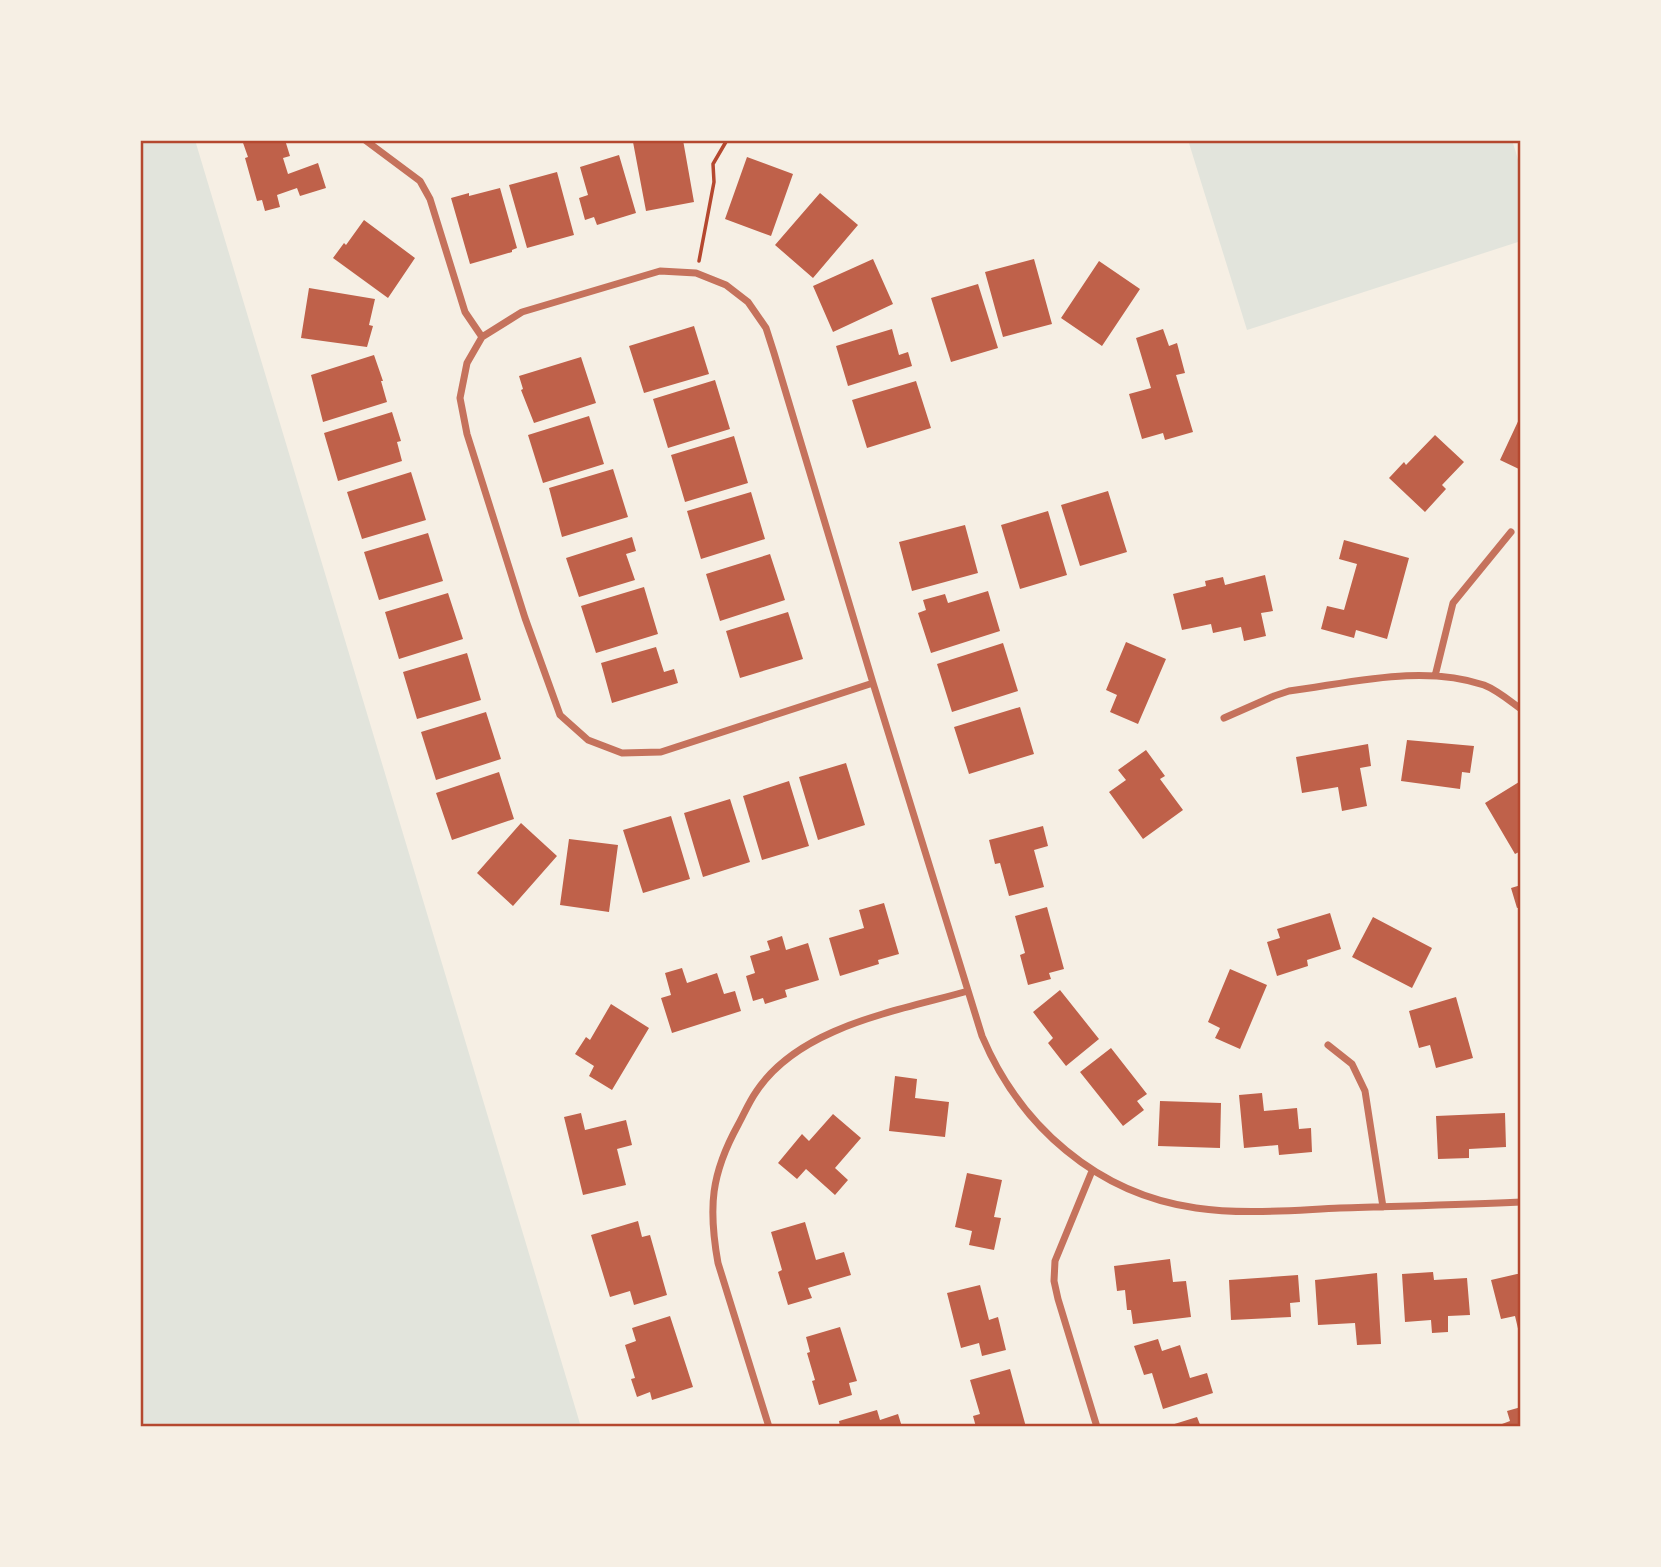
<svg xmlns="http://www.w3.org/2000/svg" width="1661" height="1567" viewBox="0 0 1661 1567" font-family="Commissioner,sans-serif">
	<rect width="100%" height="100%" fill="#f6efe4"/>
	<path fill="#e2e4dc" d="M 140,140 L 195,140 L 581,1427 L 140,1427 Z
		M 1188,140 L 1512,140 L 1521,169 L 1521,241 L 1247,330 Z"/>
	<path fill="#bf614a" d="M 242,140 L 285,140 L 290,156 L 283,158 L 288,174 L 318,163 L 326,188 L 300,196 L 297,188 L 277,195 L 280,207 L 265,211 L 262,200 L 257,201 L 245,158 L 248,157 Z
		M 646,140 L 683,140 L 694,202 L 646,211 L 633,142 Z
		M 619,155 L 636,213 L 597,225 L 594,217 L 585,220 L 579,198 L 588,195 L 580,167 Z
		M 747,157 L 793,174 L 771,236 L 725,219 Z
		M 557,172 L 574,235 L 527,248 L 509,185 Z
		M 500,188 L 517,248 L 512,250 L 512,252 L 470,264 L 451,198 L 469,193 L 469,196 Z
		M 820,193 L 858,225 L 813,278 L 775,245 Z
		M 364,220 L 415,258 L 388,298 L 333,258 L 344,243 L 346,245 Z
		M 873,259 L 893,304 L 833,332 L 813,286 Z
		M 1034,259 L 1052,324 L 1003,337 L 985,272 Z
		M 1099,261 L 1140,289 L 1102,346 L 1061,318 Z
		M 978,284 L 998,348 L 951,362 L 931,298 Z
		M 309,288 L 375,299 L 369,325 L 373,326 L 367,347 L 301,338 Z
		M 694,326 L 709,374 L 644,393 L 629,346 Z
		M 892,329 L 899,355 L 908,352 L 912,366 L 848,386 L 836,346 Z
		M 1163,329 L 1169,346 L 1177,343 L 1185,373 L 1176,375 L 1193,432 L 1165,440 L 1163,433 L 1142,439 L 1129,394 L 1151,388 L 1136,338 Z
		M 374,355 L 383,381 L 381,381 L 387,402 L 323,422 L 311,375 Z
		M 581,357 L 596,403 L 534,423 L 521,390 L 523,389 L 519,376 Z
		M 715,380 L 730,429 L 668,448 L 653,399 Z
		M 916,381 L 931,428 L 867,448 L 852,400 Z
		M 392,412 L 401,441 L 397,442 L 402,461 L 338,481 L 324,433 Z
		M 1521,415 L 1521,470 L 1500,460 Z
		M 589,416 L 604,464 L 543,483 L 528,435 Z
		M 1435,435 L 1464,462 L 1442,485 L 1446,489 L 1425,512 L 1389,478 L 1404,462 L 1406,465 Z
		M 734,436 L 748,483 L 685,502 L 671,455 Z
		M 613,469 L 628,517 L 562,537 L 549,488 Z
		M 411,472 L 426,520 L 362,539 L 347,492 Z
		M 1108,491 L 1127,552 L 1080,566 L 1061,505 Z
		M 751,492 L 765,539 L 701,559 L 687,511 Z
		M 1048,511 L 1067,575 L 1020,589 L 1001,525 Z
		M 965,525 L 978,573 L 912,591 L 899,542 Z
		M 428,533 L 443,581 L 379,600 L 364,552 Z
		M 632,537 L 636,551 L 626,554 L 635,580 L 579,597 L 566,558 Z
		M 1344,540 L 1409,558 L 1387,639 L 1356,630 L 1354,638 L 1321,629 L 1327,606 L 1344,610 L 1357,564 L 1339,559 Z
		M 770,554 L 785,600 L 720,621 L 706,574 Z
		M 1265,575 L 1273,611 L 1261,613 L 1266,636 L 1244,641 L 1241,627 L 1213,633 L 1211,624 L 1182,630 L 1173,594 L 1206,586 L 1205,581 L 1223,577 L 1225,585 Z
		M 644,587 L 658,634 L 596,653 L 581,606 Z
		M 988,591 L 1000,631 L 931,653 L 918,613 L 926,610 L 923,600 L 945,594 L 948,603 Z
		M 448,593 L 463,639 L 399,659 L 385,612 Z
		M 788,612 L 803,659 L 740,678 L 726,631 Z
		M 1126,642 L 1166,659 L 1138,724 L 1110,712 L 1117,695 L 1106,690 Z
		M 1003,643 L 1018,691 L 952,712 L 937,664 Z
		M 656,647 L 664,672 L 674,669 L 678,683 L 612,703 L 601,663 Z
		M 467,653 L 481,700 L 417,719 L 403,672 Z
		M 1020,707 L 1034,754 L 969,774 L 954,727 Z
		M 486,712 L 501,759 L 436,780 L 421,732 Z
		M 1407,740 L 1474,746 L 1470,773 L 1462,772 L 1460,789 L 1401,781 Z
		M 1368,744 L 1371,766 L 1360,768 L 1367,806 L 1342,811 L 1338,787 L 1302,793 L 1296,757 Z
		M 1146,750 L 1165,776 L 1160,779 L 1183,810 L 1143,839 L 1109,792 L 1126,780 L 1118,770 Z
		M 846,763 L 865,825 L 818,840 L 799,777 Z
		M 499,772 L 514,819 L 452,840 L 436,793 Z
		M 789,781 L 809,846 L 762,860 L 743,796 Z
		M 1519,782 L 1521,786 L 1521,851 L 1515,854 L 1485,803 Z
		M 730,799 L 750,862 L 703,877 L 684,813 Z
		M 671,816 L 690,879 L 643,893 L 623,830 Z
		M 521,823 L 557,856 L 513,906 L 477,873 Z
		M 1043,826 L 1048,846 L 1034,850 L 1044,887 L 1009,896 L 1000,863 L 995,864 L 989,840 Z
		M 569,839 L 618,845 L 609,912 L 560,905 Z
		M 1521,885 L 1521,907 L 1517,908 L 1511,888 Z
		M 884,903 L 899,954 L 878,960 L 879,964 L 840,976 L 829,938 L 864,928 L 859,910 Z
		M 1047,907 L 1064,969 L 1049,973 L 1051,979 L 1028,985 L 1020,955 L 1025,953 L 1015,916 Z
		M 1330,913 L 1341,949 L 1307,960 L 1308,966 L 1277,976 L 1267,942 L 1280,938 L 1277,929 Z
		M 1373,917 L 1432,948 L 1412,988 L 1352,957 Z
		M 782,936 L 786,950 L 808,943 L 819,980 L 785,990 L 787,997 L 765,1004 L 763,998 L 753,1001 L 746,976 L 755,973 L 750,956 L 770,950 L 767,941 Z
		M 682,968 L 687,983 L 717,973 L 724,994 L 735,991 L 741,1011 L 672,1033 L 661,998 L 671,995 L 665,973 Z
		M 1230,969 L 1267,985 L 1240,1049 L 1215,1038 L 1220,1028 L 1208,1022 Z
		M 1060,990 L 1099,1039 L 1066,1066 L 1048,1043 L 1053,1038 L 1033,1012 Z
		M 1456,997 L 1473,1058 L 1436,1068 L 1430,1045 L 1419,1048 L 1409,1011 Z
		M 611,1004 L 649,1028 L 612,1090 L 589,1076 L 594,1066 L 575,1054 L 586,1037 L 590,1040 Z
		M 1111,1048 L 1147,1094 L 1137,1101 L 1144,1110 L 1123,1126 L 1080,1072 Z
		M 895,1076 L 917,1079 L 915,1098 L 949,1102 L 945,1137 L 889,1131 Z
		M 1262,1093 L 1264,1111 L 1297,1108 L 1299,1129 L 1311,1128 L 1312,1152 L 1279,1155 L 1278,1145 L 1244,1148 L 1239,1095 Z
		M 1160,1101 L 1221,1103 L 1220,1148 L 1158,1146 Z
		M 581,1113 L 585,1130 L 626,1120 L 632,1145 L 617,1149 L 626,1185 L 583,1195 L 564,1117 Z
		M 1505,1113 L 1506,1147 L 1469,1149 L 1469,1158 L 1438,1159 L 1436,1116 Z
		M 833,1114 L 861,1138 L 835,1168 L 848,1180 L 835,1195 L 806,1169 L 797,1179 L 778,1163 L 802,1134 L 809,1141 Z
		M 967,1173 L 1002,1180 L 994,1217 L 1001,1218 L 994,1250 L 969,1245 L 972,1231 L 955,1227 Z
		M 638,1221 L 642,1237 L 650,1235 L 667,1295 L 634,1305 L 630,1291 L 610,1297 L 591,1235 Z
		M 805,1222 L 816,1260 L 844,1252 L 851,1275 L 808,1288 L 812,1298 L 788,1305 L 778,1272 L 782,1270 L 771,1232 Z
		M 1170,1259 L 1173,1282 L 1186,1281 L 1191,1317 L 1133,1324 L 1131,1310 L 1127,1310 L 1125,1290 L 1117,1291 L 1114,1266 Z
		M 1433,1272 L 1434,1280 L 1467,1278 L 1470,1315 L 1448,1316 L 1448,1332 L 1432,1333 L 1431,1320 L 1405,1322 L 1402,1274 Z
		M 1377,1273 L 1381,1344 L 1357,1345 L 1355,1323 L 1318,1325 L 1315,1280 Z
		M 1517,1274 L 1521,1274 L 1520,1337 L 1515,1316 L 1501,1319 L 1491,1280 Z
		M 1298,1275 L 1300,1302 L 1290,1303 L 1291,1317 L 1231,1320 L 1229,1280 Z
		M 980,1285 L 989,1320 L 998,1317 L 1006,1350 L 982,1356 L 979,1343 L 961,1348 L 947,1293 Z
		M 670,1316 L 693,1387 L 652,1400 L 650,1392 L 637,1397 L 631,1379 L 635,1378 L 625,1345 L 636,1341 L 632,1328 Z
		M 840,1327 L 857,1381 L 849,1383 L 852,1395 L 819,1405 L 812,1381 L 815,1380 L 807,1353 L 810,1352 L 806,1337 Z
		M 1158,1339 L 1162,1351 L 1180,1345 L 1190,1378 L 1207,1373 L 1213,1393 L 1163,1409 L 1152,1373 L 1144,1375 L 1134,1346 Z
		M 1010,1369 L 1026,1427 L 976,1427 L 973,1416 L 980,1414 L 970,1380 Z
		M 1521,1407 L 1521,1427 L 1494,1427 L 1510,1421 L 1507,1411 Z
		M 877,1410 L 880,1420 L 898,1414 L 902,1427 L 840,1427 L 839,1421 Z
		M 1197,1417 L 1201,1427 L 1168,1427 L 1168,1426 Z"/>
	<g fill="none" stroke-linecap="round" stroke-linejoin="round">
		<path stroke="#b5482f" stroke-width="3.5" d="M 699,261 L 714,182 L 713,164 L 727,140"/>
		<path stroke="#c5725c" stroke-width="7" d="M 365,140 L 420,181 L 430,199 L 465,312 L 482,337
			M 1435,676 L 1453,603 L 1511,532
			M 873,683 L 774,353 L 766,328 L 748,302 L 726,285 L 696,273 L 660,271 L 522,312 L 482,337 L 467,363 L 460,398 L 467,434 L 525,618 L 560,715 L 588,740 L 622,753 L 661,752 L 873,683 L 982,1036 C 1020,1126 1097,1194 1196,1208 C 1243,1215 1293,1210 1340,1208 C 1400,1206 1461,1205 1521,1202
			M 1224,718 L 1274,696 L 1289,691 C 1351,683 1422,664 1484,685 C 1497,690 1510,701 1521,709
			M 1328,1045 L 1352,1064 L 1365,1091 L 1383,1207
			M 1092,1171 L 1055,1261 L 1054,1281 L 1058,1299 L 1097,1427
			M 769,1427 L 718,1263 C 708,1207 711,1174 738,1125 C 744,1114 749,1102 756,1092 C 799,1026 898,1011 968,991"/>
	</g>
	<rect width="1661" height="1567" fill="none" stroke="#f6efe4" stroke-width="284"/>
	<rect x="142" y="142" width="1377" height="1283" fill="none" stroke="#b5482f" stroke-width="2.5"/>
</svg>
